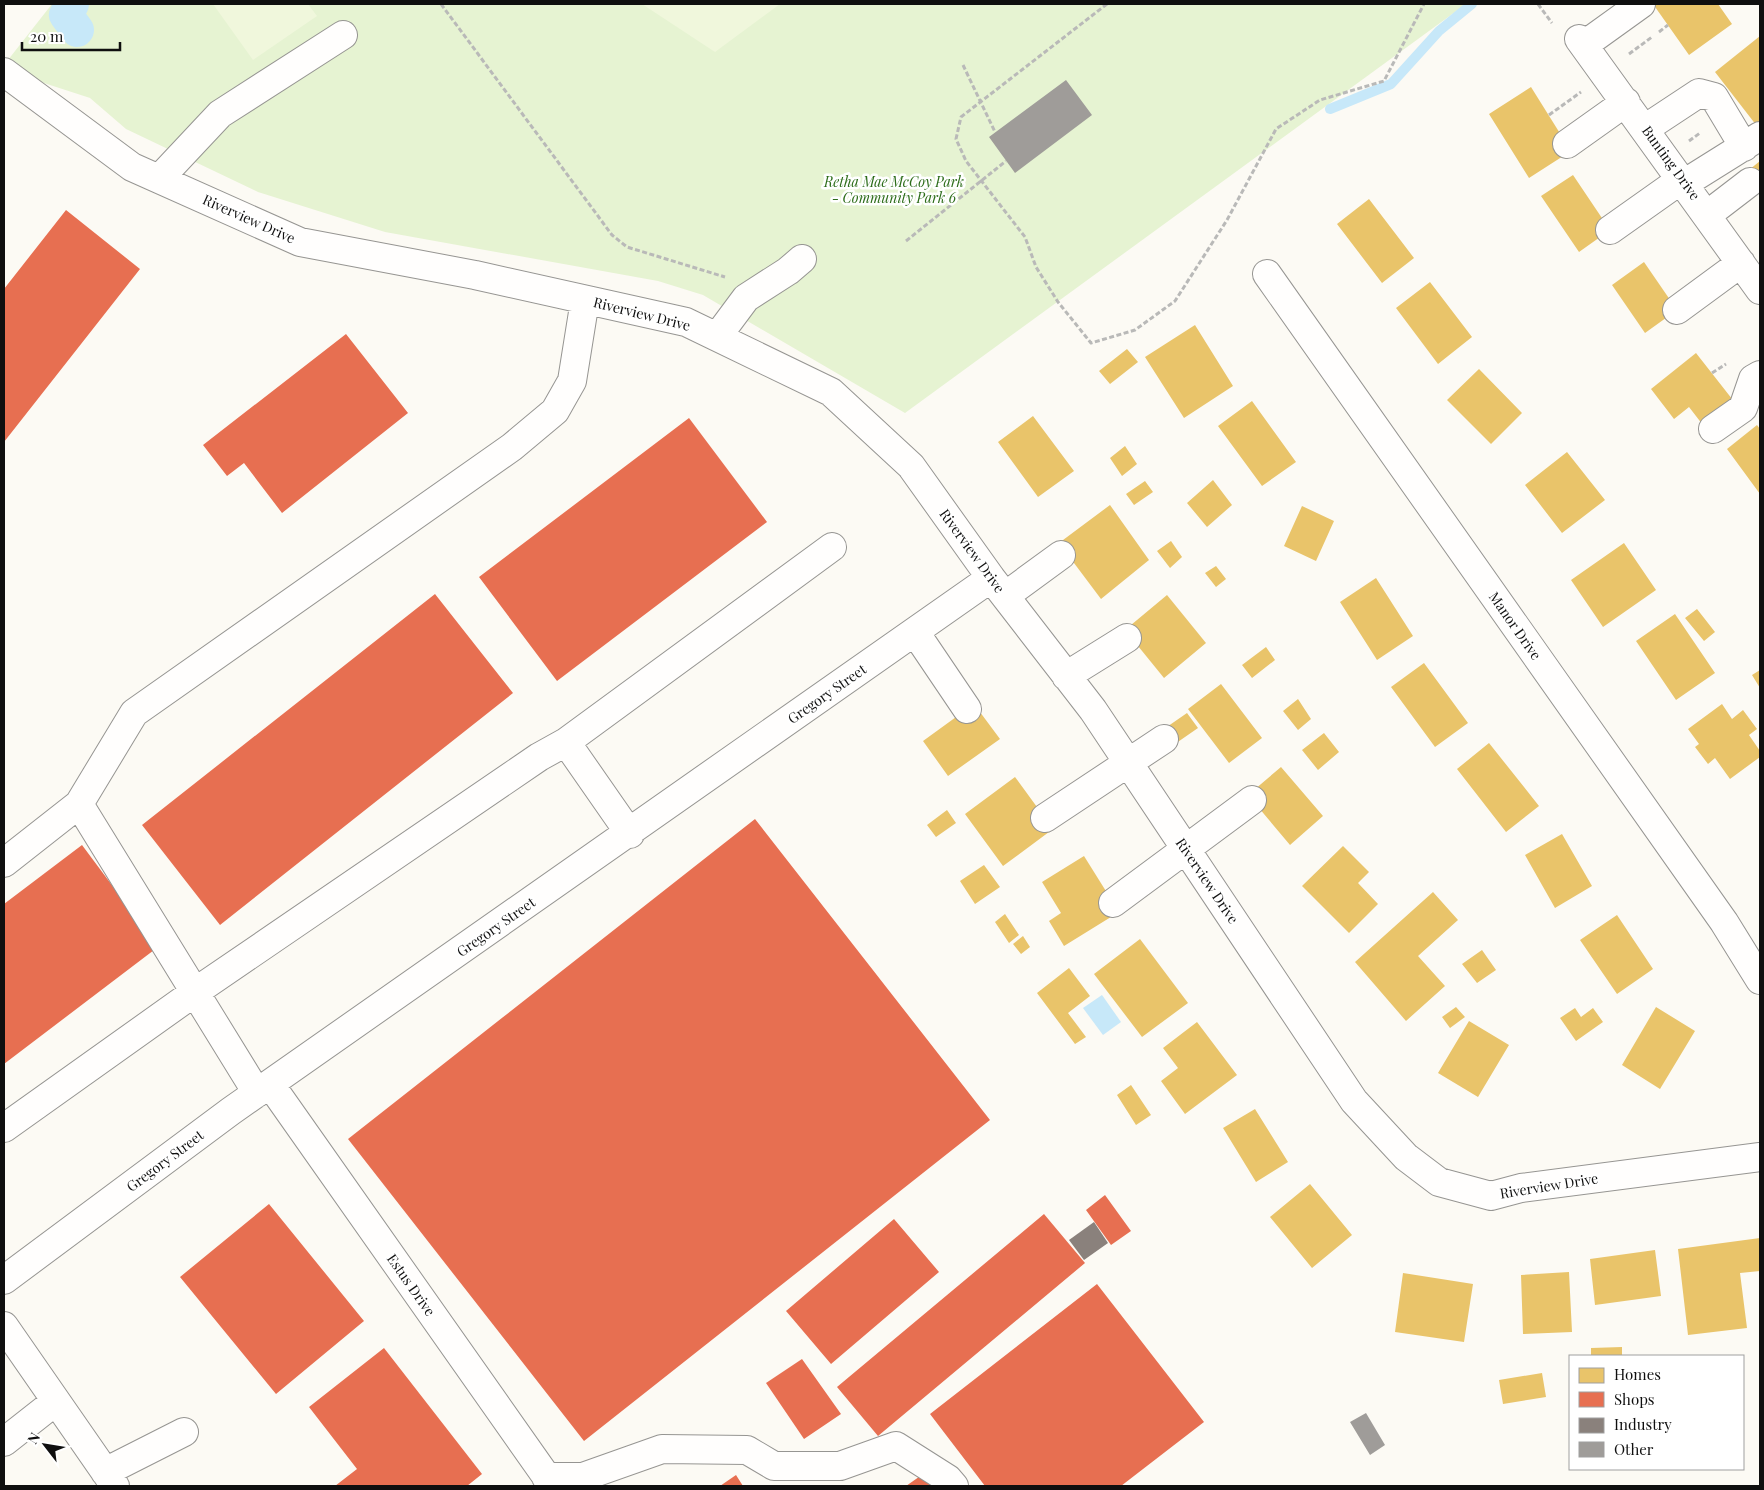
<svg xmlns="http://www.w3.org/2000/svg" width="1764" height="1490" viewBox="0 0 1764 1490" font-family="'Playfair Display',serif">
	<rect width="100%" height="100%" fill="#fcfaf4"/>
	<path fill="#e6f3d2" d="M 52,4 L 1466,4 L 905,413 L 703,295 L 658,281 L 385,232 L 258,192 L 126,129 L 90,98 L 4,70 L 4,65 Z"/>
	<path fill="#f0f7dc" d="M 213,4 L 308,4 L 317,16 L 253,60 Z
		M 642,4 L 780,4 L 715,52 Z"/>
	<path fill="#c7e8f9" d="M 1102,995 L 1121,1022 L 1103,1035 L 1083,1008 Z"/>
	<path fill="#e9c46a" d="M 1653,4 L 1718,4 L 1732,24 L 1689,55 Z
		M 1760,36 L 1760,130 L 1715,72 Z
		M 1531,87 L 1571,151 L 1529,178 L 1489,114 Z
		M 1760,161 L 1760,186 L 1744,174 Z
		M 1573,175 L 1610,230 L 1579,252 L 1541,196 Z
		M 1369,199 L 1414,258 L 1382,283 L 1337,224 Z
		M 1644,262 L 1677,310 L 1645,333 L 1612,285 Z
		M 1430,282 L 1472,337 L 1438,364 L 1396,308 Z
		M 1195,325 L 1233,386 L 1184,418 L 1145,357 Z
		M 1127,349 L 1138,362 L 1110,384 L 1099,371 Z
		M 1696,353 L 1736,404 L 1706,429 L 1689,407 L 1674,419 L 1651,389 Z
		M 1479,369 L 1522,413 L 1491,444 L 1447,400 Z
		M 1252,401 L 1296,462 L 1262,486 L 1218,426 Z
		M 1033,416 L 1074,471 L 1038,497 L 998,442 Z
		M 1757,425 L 1760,429 L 1760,494 L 1727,449 Z
		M 1125,446 L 1137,464 L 1122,476 L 1110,458 Z
		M 1567,452 L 1605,500 L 1562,533 L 1525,485 Z
		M 1213,480 L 1232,505 L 1207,527 L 1187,503 Z
		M 1145,481 L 1153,492 L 1134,505 L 1126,494 Z
		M 1110,505 L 1149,560 L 1101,599 L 1059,543 Z
		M 1302,506 L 1334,521 L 1316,561 L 1284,546 Z
		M 1171,541 L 1182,557 L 1170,568 L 1157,551 Z
		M 1624,543 L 1656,590 L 1603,627 L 1571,580 Z
		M 1216,566 L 1226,579 L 1216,587 L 1205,573 Z
		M 1376,578 L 1413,636 L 1377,660 L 1340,602 Z
		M 1167,595 L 1206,643 L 1164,678 L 1125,630 Z
		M 1697,609 L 1715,632 L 1704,641 L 1685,618 Z
		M 1675,614 L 1715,673 L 1676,700 L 1636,641 Z
		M 1266,647 L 1275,660 L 1252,678 L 1242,665 Z
		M 1424,663 L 1468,723 L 1435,747 L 1391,687 Z
		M 1760,670 L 1760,688 L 1752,675 Z
		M 1221,684 L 1262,738 L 1229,763 L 1188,709 Z
		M 1298,699 L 1311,719 L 1298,730 L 1283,711 Z
		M 974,704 L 1000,739 L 948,776 L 923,741 Z
		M 1722,704 L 1732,719 L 1743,710 L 1757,729 L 1749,735 L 1760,751 L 1760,757 L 1730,779 L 1715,758 L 1708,764 L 1695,747 L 1699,744 L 1688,729 Z
		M 1187,713 L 1198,728 L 1172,746 L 1161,731 Z
		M 1324,733 L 1339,752 L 1318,770 L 1302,750 Z
		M 1489,743 L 1539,806 L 1506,832 L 1457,769 Z
		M 1281,767 L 1323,816 L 1290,845 L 1248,795 Z
		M 1015,777 L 1053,829 L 1003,866 L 965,814 Z
		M 947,810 L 956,823 L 936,837 L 927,825 Z
		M 1562,834 L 1592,886 L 1555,908 L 1525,855 Z
		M 1343,846 L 1369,872 L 1358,883 L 1378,904 L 1349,933 L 1302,886 Z
		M 1084,856 L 1119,912 L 1064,946 L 1049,921 L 1061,913 L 1042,882 Z
		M 984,865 L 1000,887 L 975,904 L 960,881 Z
		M 1433,892 L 1458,920 L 1418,956 L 1445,986 L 1406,1021 L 1355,962 Z
		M 1005,914 L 1019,935 L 1009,943 L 995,922 Z
		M 1617,915 L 1653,969 L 1617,994 L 1580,940 Z
		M 1023,936 L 1030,947 L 1021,954 L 1013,944 Z
		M 1140,939 L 1188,1003 L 1142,1037 L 1094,974 Z
		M 1482,950 L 1496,970 L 1477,983 L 1462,964 Z
		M 1069,968 L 1090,996 L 1068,1013 L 1086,1037 L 1075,1044 L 1037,993 Z
		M 1456,1007 L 1465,1017 L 1450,1028 L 1442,1017 Z
		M 1656,1007 L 1695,1031 L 1660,1089 L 1622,1065 Z
		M 1575,1008 L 1581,1017 L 1593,1008 L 1603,1022 L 1576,1041 L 1560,1018 Z
		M 1469,1021 L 1509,1045 L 1478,1097 L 1438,1073 Z
		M 1197,1022 L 1237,1075 L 1185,1114 L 1161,1081 L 1178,1068 L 1163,1048 Z
		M 1131,1085 L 1151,1115 L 1136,1125 L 1117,1095 Z
		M 1255,1109 L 1288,1162 L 1256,1182 L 1223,1128 Z
		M 1310,1184 L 1352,1235 L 1312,1268 L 1270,1217 Z
		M 1760,1238 L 1760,1271 L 1740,1273 L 1747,1328 L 1688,1335 L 1678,1249 Z
		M 1655,1250 L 1661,1296 L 1595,1305 L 1590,1259 Z
		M 1569,1272 L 1572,1332 L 1523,1334 L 1521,1275 Z
		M 1403,1273 L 1473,1284 L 1464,1342 L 1395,1332 Z
		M 1622,1347 L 1622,1356 L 1591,1356 L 1591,1348 Z
		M 1542,1373 L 1546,1397 L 1503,1404 L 1499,1380 Z"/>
	<path fill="#e76f51" d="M 66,210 L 140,269 L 4,442 L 4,289 Z
		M 346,334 L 408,413 L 282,513 L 244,463 L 227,476 L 203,445 Z
		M 689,418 L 767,522 L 557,681 L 479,577 Z
		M 435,594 L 513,693 L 220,925 L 142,825 Z
		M 755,819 L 990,1120 L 584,1441 L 348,1139 Z
		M 82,845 L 158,947 L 4,1064 L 4,904 Z
		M 1105,1195 L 1131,1231 L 1111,1245 L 1086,1210 Z
		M 269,1204 L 364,1321 L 276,1394 L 180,1277 Z
		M 1044,1214 L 1085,1263 L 878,1436 L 837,1387 Z
		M 894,1219 L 939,1272 L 831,1364 L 786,1311 Z
		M 1097,1284 L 1204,1422 L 1121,1486 L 985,1486 L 930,1414 Z
		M 384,1348 L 482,1474 L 467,1486 L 335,1486 L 357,1469 L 309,1407 Z
		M 802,1359 L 841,1414 L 804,1439 L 766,1383 Z
		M 926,1472 L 936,1486 L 906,1486 Z
		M 736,1475 L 743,1486 L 720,1486 Z"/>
	<path fill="#8a817c" d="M 1094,1222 L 1108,1243 L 1084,1260 L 1069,1240 Z"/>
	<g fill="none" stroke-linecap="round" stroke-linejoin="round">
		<path stroke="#c7e8f9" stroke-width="10" d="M 1330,109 L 1391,84 L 1439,31 L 1472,4"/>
		<path stroke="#c7e8f9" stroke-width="34" d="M 72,4 L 66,15 L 77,30"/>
	</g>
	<path fill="#9f9c99" d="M 1066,80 L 1092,115 L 1015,173 L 989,137 Z
		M 1366,1413 L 1385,1445 L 1370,1455 L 1350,1422 Z"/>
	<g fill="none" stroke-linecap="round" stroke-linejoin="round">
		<g stroke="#969592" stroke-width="30">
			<path id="minor" d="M 1579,39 L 1760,290
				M 1584,45 L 1641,4
				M 4,72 L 132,167 L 300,242 L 475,275 L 686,322 L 831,392 L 911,466 L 991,578 L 1093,710 L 1354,1101 L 1406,1157 L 1439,1182 L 1491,1196 L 1521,1188 L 1760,1157
				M 1646,128 L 1699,93 L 1714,97 L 1744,147
				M 1567,144 L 1626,102
				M 159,179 L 220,114 L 343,35
				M 1685,183 L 1760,136
				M 1707,215 L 1750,182
				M 1610,230 L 1682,179
				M 1267,274 L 1724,922 L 1760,980
				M 1677,310 L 1741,263
				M 717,337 L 746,298 L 788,271 L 802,259
				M 1713,429 L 1743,408 L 1753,379 L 1760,375
				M 1005,596 L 1061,555
				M 915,632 L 967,709
				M 1066,676 L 1127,638
				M 566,742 L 832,547
				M 79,804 L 134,713 L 512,447 L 555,411 L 572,381 L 585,300
				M 1045,818 L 1164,739
				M 4,863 L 79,804 L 257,1093
				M 1113,903 L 1252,800
				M 270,1084 L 553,1486
				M 4,1128 L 195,992 L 539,757 L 566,742 L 630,834
				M 4,1280 L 231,1111 L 991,578
				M 4,1326 L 115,1486
				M 4,1442 L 56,1401
				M 105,1472 L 184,1432
				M 546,1477 L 583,1477 L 662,1449 L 747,1450 L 774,1466 L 840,1466 L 896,1446 L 948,1479 L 954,1486"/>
		</g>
		<path stroke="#b9b9b8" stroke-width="3" stroke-dasharray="5 2.5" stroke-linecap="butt" d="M 441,4 L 612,235 L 627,247 L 725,277
			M 1107,4 L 961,117 L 956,139 L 966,161 L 1025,237 L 1036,267 L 1058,302 L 1091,343 L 1135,330 L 1175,301 L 1227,220 L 1276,129 L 1320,100 L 1384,81 L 1424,4
			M 1538,4 L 1552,23
			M 1659,32 L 1668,25
			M 1629,54 L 1652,37
			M 963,65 L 995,132
			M 1549,115 L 1581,92
			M 1689,141 L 1700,133
			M 906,241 L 1006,161
			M 1712,373 L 1726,364"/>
		<use href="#minor" stroke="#fffefd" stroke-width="28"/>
	</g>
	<g text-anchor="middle" stroke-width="5" stroke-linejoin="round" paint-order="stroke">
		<g font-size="14" fill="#0f0f0f" stroke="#fff">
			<text transform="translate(1671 163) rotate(54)" y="5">Bunting Drive</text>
			<text transform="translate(249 219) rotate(24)" y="5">Riverview Drive</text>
			<text transform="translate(642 314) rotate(14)" y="5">Riverview Drive</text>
			<text transform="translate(972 551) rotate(54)" y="5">Riverview Drive</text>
			<text transform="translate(1515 626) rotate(55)" y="5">Manor Drive</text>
			<text transform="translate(827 694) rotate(-35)" y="5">Gregory Street</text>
			<text transform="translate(1207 881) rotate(56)" y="5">Riverview Drive</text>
			<text transform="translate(496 927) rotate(-35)" y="5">Gregory Street</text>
			<text transform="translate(165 1161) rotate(-37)" y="5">Gregory Street</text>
			<text transform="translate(1549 1186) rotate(-9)" y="5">Riverview Drive</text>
			<text transform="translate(411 1285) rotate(55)" y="5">Estus Drive</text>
		</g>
		<g font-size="14" font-style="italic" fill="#2c6c19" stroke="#fff">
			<text x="894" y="187">Retha Mae McCoy Park<tspan x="894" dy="16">- Community Park 6</tspan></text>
		</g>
	</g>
	<rect width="1764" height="1490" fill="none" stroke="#0f0f0f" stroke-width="10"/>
	<rect x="1569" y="1355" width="175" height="115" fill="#ffffff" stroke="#9f9f9f"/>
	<rect x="1579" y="1368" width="25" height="15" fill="#e9c46a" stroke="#9f9f9f"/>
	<text x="1614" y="1380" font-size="15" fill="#0f0f0f">Homes</text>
	<rect x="1579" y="1392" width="25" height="15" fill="#e76f51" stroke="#9f9f9f"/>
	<text x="1614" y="1405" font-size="15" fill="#0f0f0f">Shops</text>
	<rect x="1579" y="1418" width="25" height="15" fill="#8a817c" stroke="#9f9f9f"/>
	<text x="1614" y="1430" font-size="15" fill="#0f0f0f">Industry</text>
	<rect x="1579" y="1442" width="25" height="15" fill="#9f9c99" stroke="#9f9f9f"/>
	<text x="1614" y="1455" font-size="15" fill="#0f0f0f">Other</text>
	<g transform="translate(45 1445) rotate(301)" stroke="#ffffff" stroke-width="4" paint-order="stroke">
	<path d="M0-4L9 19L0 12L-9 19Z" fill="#0f0f0f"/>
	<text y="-8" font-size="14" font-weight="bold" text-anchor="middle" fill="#0f0f0f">N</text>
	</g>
	<path d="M22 42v8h98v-8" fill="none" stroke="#0f0f0f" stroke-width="2.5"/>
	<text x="30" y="42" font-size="15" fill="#0f0f0f" stroke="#ffffff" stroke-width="4" paint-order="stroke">20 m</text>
</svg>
